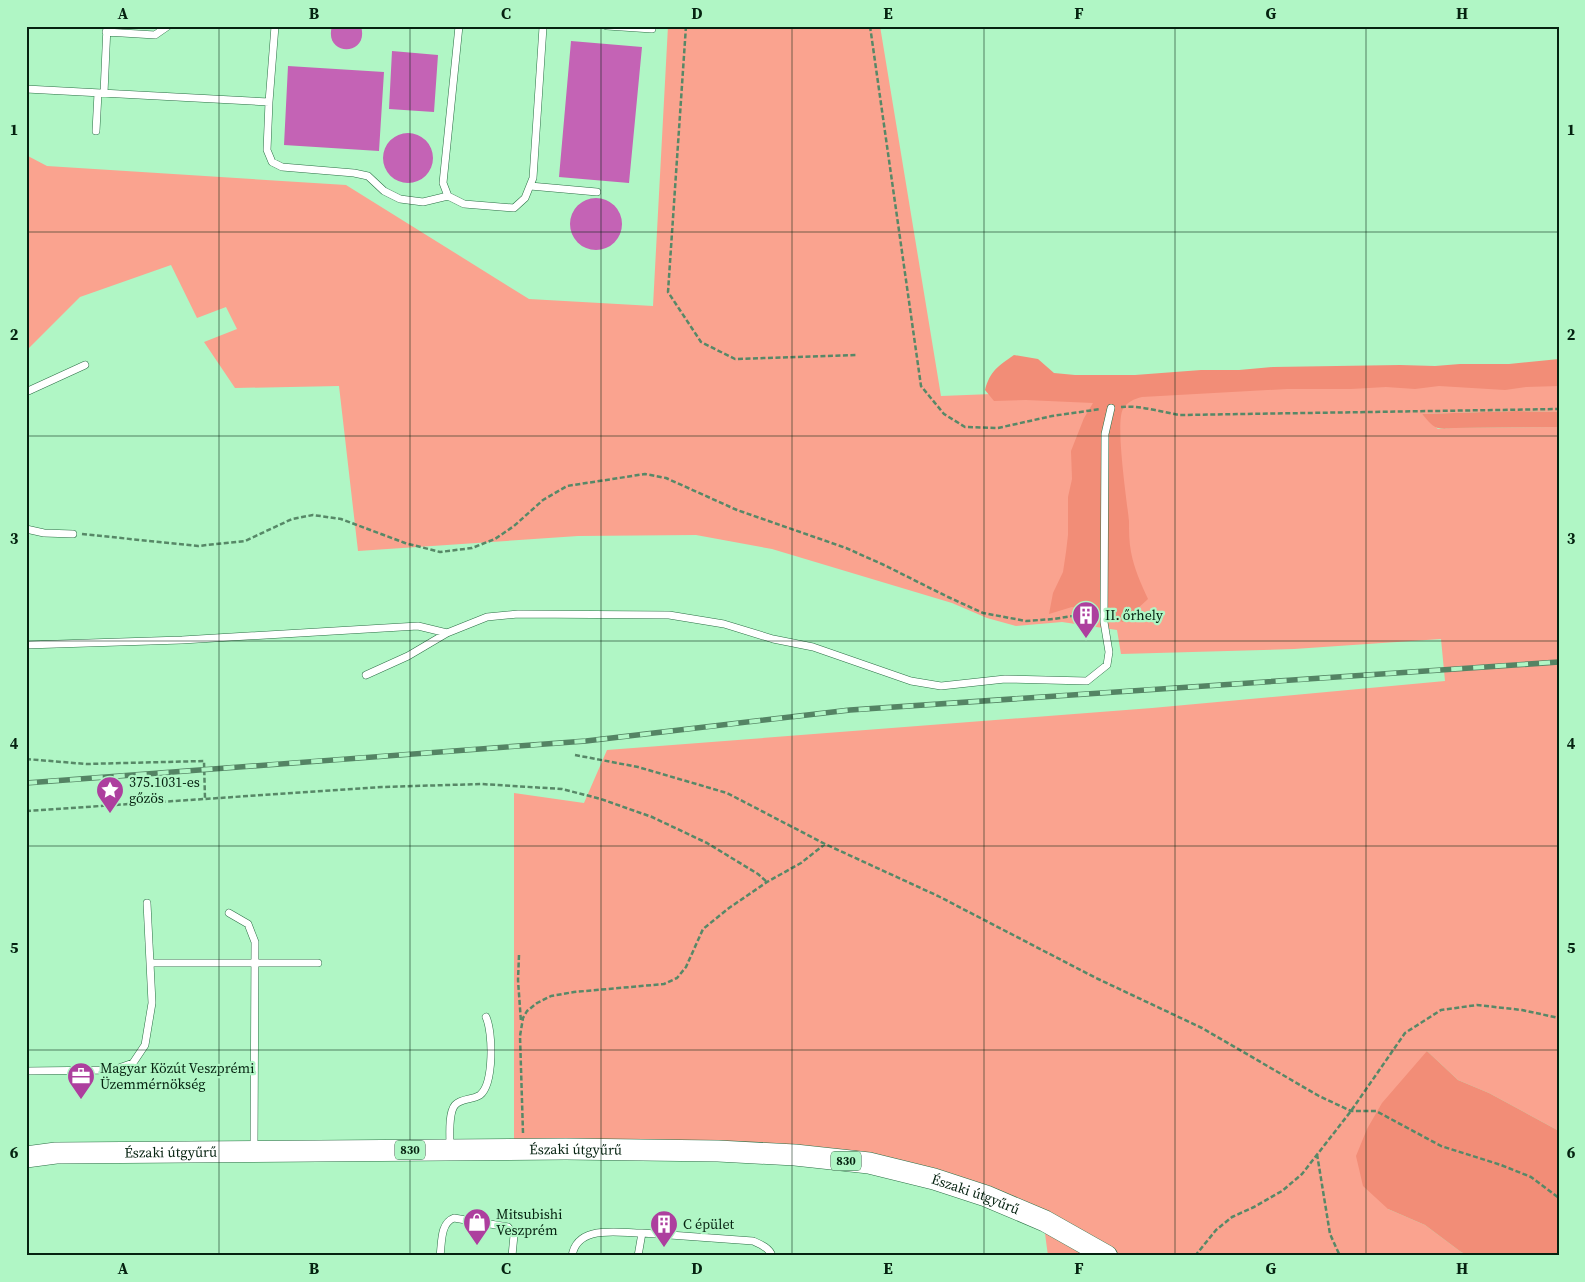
<svg xmlns="http://www.w3.org/2000/svg" width="1585" height="1282" viewBox="0 0 1585 1282" font-family="'Source Serif 4',serif">
	<rect width="100%" height="100%" fill="#b0f6c5"/>
	<path fill="#faa38f" d="M 668,26 L 880,26 L 941,396 L 1559,371 L 1559,412 L 1516,411 L 1422,414 L 1438,429 L 1454,428 L 1559,427 L 1559,1131 L 1489,1093 L 1458,1080 L 1427,1051 L 1388,1209 L 1425,1225 L 1461,1252 L 1469,1256 L 1048,1256 L 1044,1226 L 869,1166 L 514,1152 L 514,793 L 584,803 L 607,750 L 1152,708 L 1445,681 L 1441,639 L 1294,649 L 1121,654 L 1117,630 L 1062,622 L 1016,626 L 987,618 L 952,603 L 772,549 L 696,535 L 578,536 L 358,551 L 339,386 L 235,388 L 204,342 L 237,329 L 226,307 L 197,318 L 171,265 L 80,297 L 26,351 L 26,155 L 47,166 L 346,185 L 529,299 L 653,306 Z"/>
	<path fill="#f28d77" d="M 1014,355 L 1038,359 L 1054,373 L 1075,375 L 1135,375 L 1201,370 L 1239,370 L 1273,367 L 1400,365 L 1435,366 L 1460,364 L 1509,364 L 1559,359 L 1559,386 L 1526,387 L 1505,390 L 1439,386 L 1415,389 L 1386,387 L 1351,389 L 1287,389 L 1142,397 C 1134,399 1127,402 1123,409 C 1115,423 1127,501 1129,521 C 1129,531 1129,542 1131,552 C 1134,568 1141,584 1148,599 L 1123,622 L 1091,610 L 1072,607 L 1049,614 L 1053,593 L 1063,572 L 1066,552 L 1068,535 L 1068,497 L 1072,479 L 1071,451 L 1084,418 L 1093,403 L 1026,400 L 994,401 L 985,390 C 990,371 998,366 1014,355 Z
		M 1516,411 L 1559,412 L 1559,427 L 1454,428 C 1435,430 1434,428 1422,414 Z
		M 1427,1051 L 1458,1080 L 1489,1093 L 1559,1131 L 1559,1256 L 1469,1256 L 1461,1252 L 1425,1225 L 1388,1209 L 1363,1186 L 1356,1156 L 1367,1129 L 1382,1103 Z"/>
	<path fill="#c463b5" d="M 332,26 L 361,26 C 370,57 323,57 332,26 Z
		M 571,41 L 642,47 L 629,183 L 559,177 Z
		M 392,51 L 438,55 L 434,112 L 389,109 Z
		M 288,66 L 384,72 L 379,151 L 284,145 Z
		M383 158a25 25 0 1 1 50 0a25 25 0 1 1-50 0Z
		M570 224a26 26 0 1 1 52 0a26 26 0 1 1-52 0Z"/>
	<g fill="none" stroke-linecap="round" stroke-linejoin="round">
		<g stroke="#2b6f45" stroke-width="8">
			<path id="service" d="M 459,26 L 443,183 L 448,196 L 464,204 L 514,208 L 525,198 L 533,178 L 543,27 L 542,26
				M 607,26 L 652,29
				M 106,32 L 155,35 L 168,26
				M 26,89 L 269,102 L 275,26
				M 104,93 L 107,26
				M 269,102 L 267,150 L 272,162 L 282,167 L 354,173 L 368,176 L 384,191 L 400,199 L 423,202 L 448,196
				M 96,131 L 98,93
				M 530,186 L 597,192
				M 26,392 L 85,365
				M 26,529 L 44,533 L 73,534
				M 26,645 L 182,640 L 418,626 L 447,633
				M 366,675 L 408,656 L 447,633 L 487,617 L 518,614 L 669,615 L 724,624 L 773,639 L 813,647 L 911,681 L 941,686 L 1005,679 L 1087,681 L 1107,665 L 1109,652 L 1104,622 L 1105,434 L 1111,408
				M 229,913 L 248,924 L 255,942 L 254,1150
				M 151,963 L 318,963
				M 26,1071 L 113,1070 L 133,1063 L 145,1045 L 152,1003 L 147,903
				M 450,1147 C 450,1137 448,1113 455,1105 C 461,1098 473,1100 480,1095 C 494,1084 493,1032 486,1017
				M 440,1256 C 442,1243 440,1223 454,1218 L 508,1227 L 514,1235 L 512,1256
				M 572,1256 C 577,1224 618,1233 642,1233
				M 638,1256 L 642,1233 L 753,1241 C 760,1244 770,1248 772,1256"/>
		</g>
		<g stroke="#2b6f45" stroke-width="22">
			<g id="primary">
				<path id="s1" d="M 26,1157 L 56,1153 L 566,1149 L 718,1151 L 795,1155 L 869,1163 L 934,1179 L 986,1196 L 1045,1221 L 1107,1256"/>
			</g>
		</g>
		<path stroke="#578867" stroke-width="2.5" stroke-dasharray="5 2.5" stroke-linecap="butt" d="M 686,26 L 668,292 L 701,342 L 735,359 L 857,355
			M 870,26 L 921,386 L 944,414 L 965,427 L 998,428 L 1052,416 L 1101,409
			M 1121,407 C 1140,405 1161,412 1180,415 L 1559,409
			M 82,534 L 198,546 L 245,541 L 292,519 L 313,515 L 341,519 L 405,543 L 440,552 L 472,548 L 495,539 L 514,526 L 543,500 L 567,486 L 645,474 L 666,478 L 737,510 L 846,548 L 884,565 L 948,597 L 983,613 L 1026,621 L 1053,619 L 1079,615 L 1093,618
			M 575,755 L 638,767 L 727,793 L 825,844 L 938,896 L 1096,978 L 1202,1028 L 1319,1096 L 1351,1111 L 1376,1111 L 1441,1146 L 1501,1165 L 1531,1177 L 1559,1198
			M 26,759 L 86,764 L 204,761 L 205,799
			M 26,811 L 382,787 L 481,784 L 562,789 L 601,799 L 652,817 L 707,843 L 758,874 L 767,882
			M 519,955 L 518,980 L 521,1022
			M 523,1133 L 520,1036 L 523,1018 L 527,1011 L 537,1003 L 551,996 L 574,992 L 664,984 L 677,978 L 686,967 L 703,929 L 729,908 L 767,882 L 801,863 L 825,844
			M 1317,1154 L 1330,1234 L 1340,1256
			M 1195,1256 L 1216,1230 L 1232,1217 L 1254,1207 L 1282,1191 L 1302,1174 L 1351,1111 L 1405,1033 L 1441,1010 L 1477,1005 L 1522,1010 L 1559,1018"/>
		<use href="#service" stroke="#fff" stroke-width="7"/>
		<use href="#primary" stroke="#fff" stroke-width="21"/>
		<g stroke="#548464" stroke-width="5.5">
			<path id="rail" d="M 26,783 L 586,741 L 850,710 L 1559,662"/>
		</g>
		<use href="#rail" stroke="#b0f6c5" stroke-width="4" stroke-dasharray="11" stroke-linecap="butt"/>
	</g>
	<path fill="none" stroke="#052210" stroke-width="1" stroke-opacity="0.55" d="M 219,26 L 219,1256M 410,26 L 410,1256M 601,26 L 601,1256M 792,26 L 792,1256M 984,26 L 984,1256M 1175,26 L 1175,1256M 1366,26 L 1366,1256M 26,232 L 1559,232M 26,436 L 1559,436M 26,641 L 1559,641M 26,846 L 1559,846M 26,1050 L 1559,1050"/>
	<defs>
		<g id="building-pin" transform="scale(1.4375)"><path d="M0 17L-7.5 6A9.5 9.5 0 1 1 7.5 6Z" fill="#ad3f9e" stroke="#b0f6c5"/><path d="M-4-6H4V6H1V3H-1V6H-4ZM-2.5-4.3h1.7v1.8h-1.7ZM.8-4.3h1.7v1.8H.8ZM-2.5-1h1.7V.8h-1.7ZM.8-1h1.7V.8H.8Z" fill="#fff"/></g>
		<g id="sight-pin" transform="scale(1.4375)"><path d="M0 17L-7.5 6A9.5 9.5 0 1 1 7.5 6Z" fill="#ad3f9e" stroke="#b0f6c5"/><path d="M0-6L1.8-2.2L6-1.7L2.9 1.2L3.7 5.4L0 3.3L-3.7 5.4L-2.9 1.2L-6-1.7L-1.8-2.2Z" fill="#fff"/></g>
		<g id="office-pin" transform="scale(1.4375)"><path d="M0 17L-7.5 6A9.5 9.5 0 1 1 7.5 6Z" fill="#ad3f9e" stroke="#b0f6c5"/><path d="M-6-3h4V-5.5h4V-3h4V5H-6ZM-1-4.5V-3h2v-1.5ZM-6 0V1H6V0Z" fill="#fff"/></g>
		<g id="shop-pin" transform="scale(1.4375)"><path d="M0 17L-7.5 6A9.5 9.5 0 1 1 7.5 6Z" fill="#ad3f9e" stroke="#b0f6c5"/><path d="M-5-2.5h2.3a2.7 3.5 0 0 1 5.4 0H5L5.5 6h-11ZM-1.5-2.5h3a1.5 2.3 0 0 0-3 0Z" fill="#fff"/></g>
	</defs>
	<g fill-rule="evenodd">
		<use href="#building-pin" x="1086" y="615"/>
		<use href="#sight-pin" x="110" y="790"/>
		<use href="#office-pin" x="81" y="1076"/>
		<use href="#shop-pin" x="477" y="1222"/>
		<use href="#building-pin" x="664" y="1224"/>
	</g>
	<g text-anchor="middle" stroke-width="4.5" stroke-linejoin="round" paint-order="stroke">
		<g fill="#b0f6c5" stroke="#386246" stroke-width="1">
			<rect x="395" y="1140.5" width="30" height="19" rx="4"/>
			<rect x="831" y="1151.5" width="30" height="19" rx="4"/>
		</g>
		<g font-size="12" font-weight="bold" fill="#052210">
			<text x="410" y="1154">830</text>
			<text x="846" y="1165">830</text>
		</g>
		<g font-size="14" fill="#052210" stroke="#b0f6c5" text-anchor="start">
			<text x="1105" y="620">II. őrhely</text>
			<text x="129" y="787">375.1031-es<tspan x="129" dy="16">gőzös</tspan></text>
			<text x="100" y="1073">Magyar Közút Veszprémi<tspan x="100" dy="16">Üzemmérnökség</tspan></text>
			<text x="496" y="1219">Mitsubishi<tspan x="496" dy="16">Veszprém</tspan></text>
			<text x="683" y="1229">C épület</text>
		</g>
		<g font-size="14" fill="#052210" stroke="#b0f6c5">
			<text dy="5" stroke="none"><textPath href="#s1" startOffset="550">Északi útgyűrű</textPath></text>
			<text dy="5" stroke="none"><textPath href="#s1" startOffset="145">Északi útgyűrű</textPath></text>
			<text dy="5" stroke="none"><textPath href="#s1" startOffset="955">Északi útgyűrű</textPath></text>
		</g>
	</g>
	<rect width="1585" height="1282" fill="none" stroke="#b0f6c5" stroke-width="55"/>
	<rect x="28" y="28" width="1530" height="1226" fill="none" stroke="#052210" stroke-width="2"/>
	<g font-size="16" text-anchor="middle" font-weight="bold" fill="#052210">
		<text x="123" y="19">A</text>
		<text x="314" y="19">B</text>
		<text x="506" y="19">C</text>
		<text x="697" y="19">D</text>
		<text x="888" y="19">E</text>
		<text x="1079" y="19">F</text>
		<text x="1271" y="19">G</text>
		<text x="1462" y="19">H</text>
		<text x="14" y="135">1</text>
		<text x="1571" y="135">1</text>
		<text x="14" y="340">2</text>
		<text x="1571" y="340">2</text>
		<text x="14" y="544">3</text>
		<text x="1571" y="544">3</text>
		<text x="14" y="749">4</text>
		<text x="1571" y="749">4</text>
		<text x="14" y="953">5</text>
		<text x="1571" y="953">5</text>
		<text x="14" y="1158">6</text>
		<text x="1571" y="1158">6</text>
		<text x="123" y="1274">A</text>
		<text x="314" y="1274">B</text>
		<text x="506" y="1274">C</text>
		<text x="697" y="1274">D</text>
		<text x="888" y="1274">E</text>
		<text x="1079" y="1274">F</text>
		<text x="1271" y="1274">G</text>
		<text x="1462" y="1274">H</text>
	</g>
</svg>
